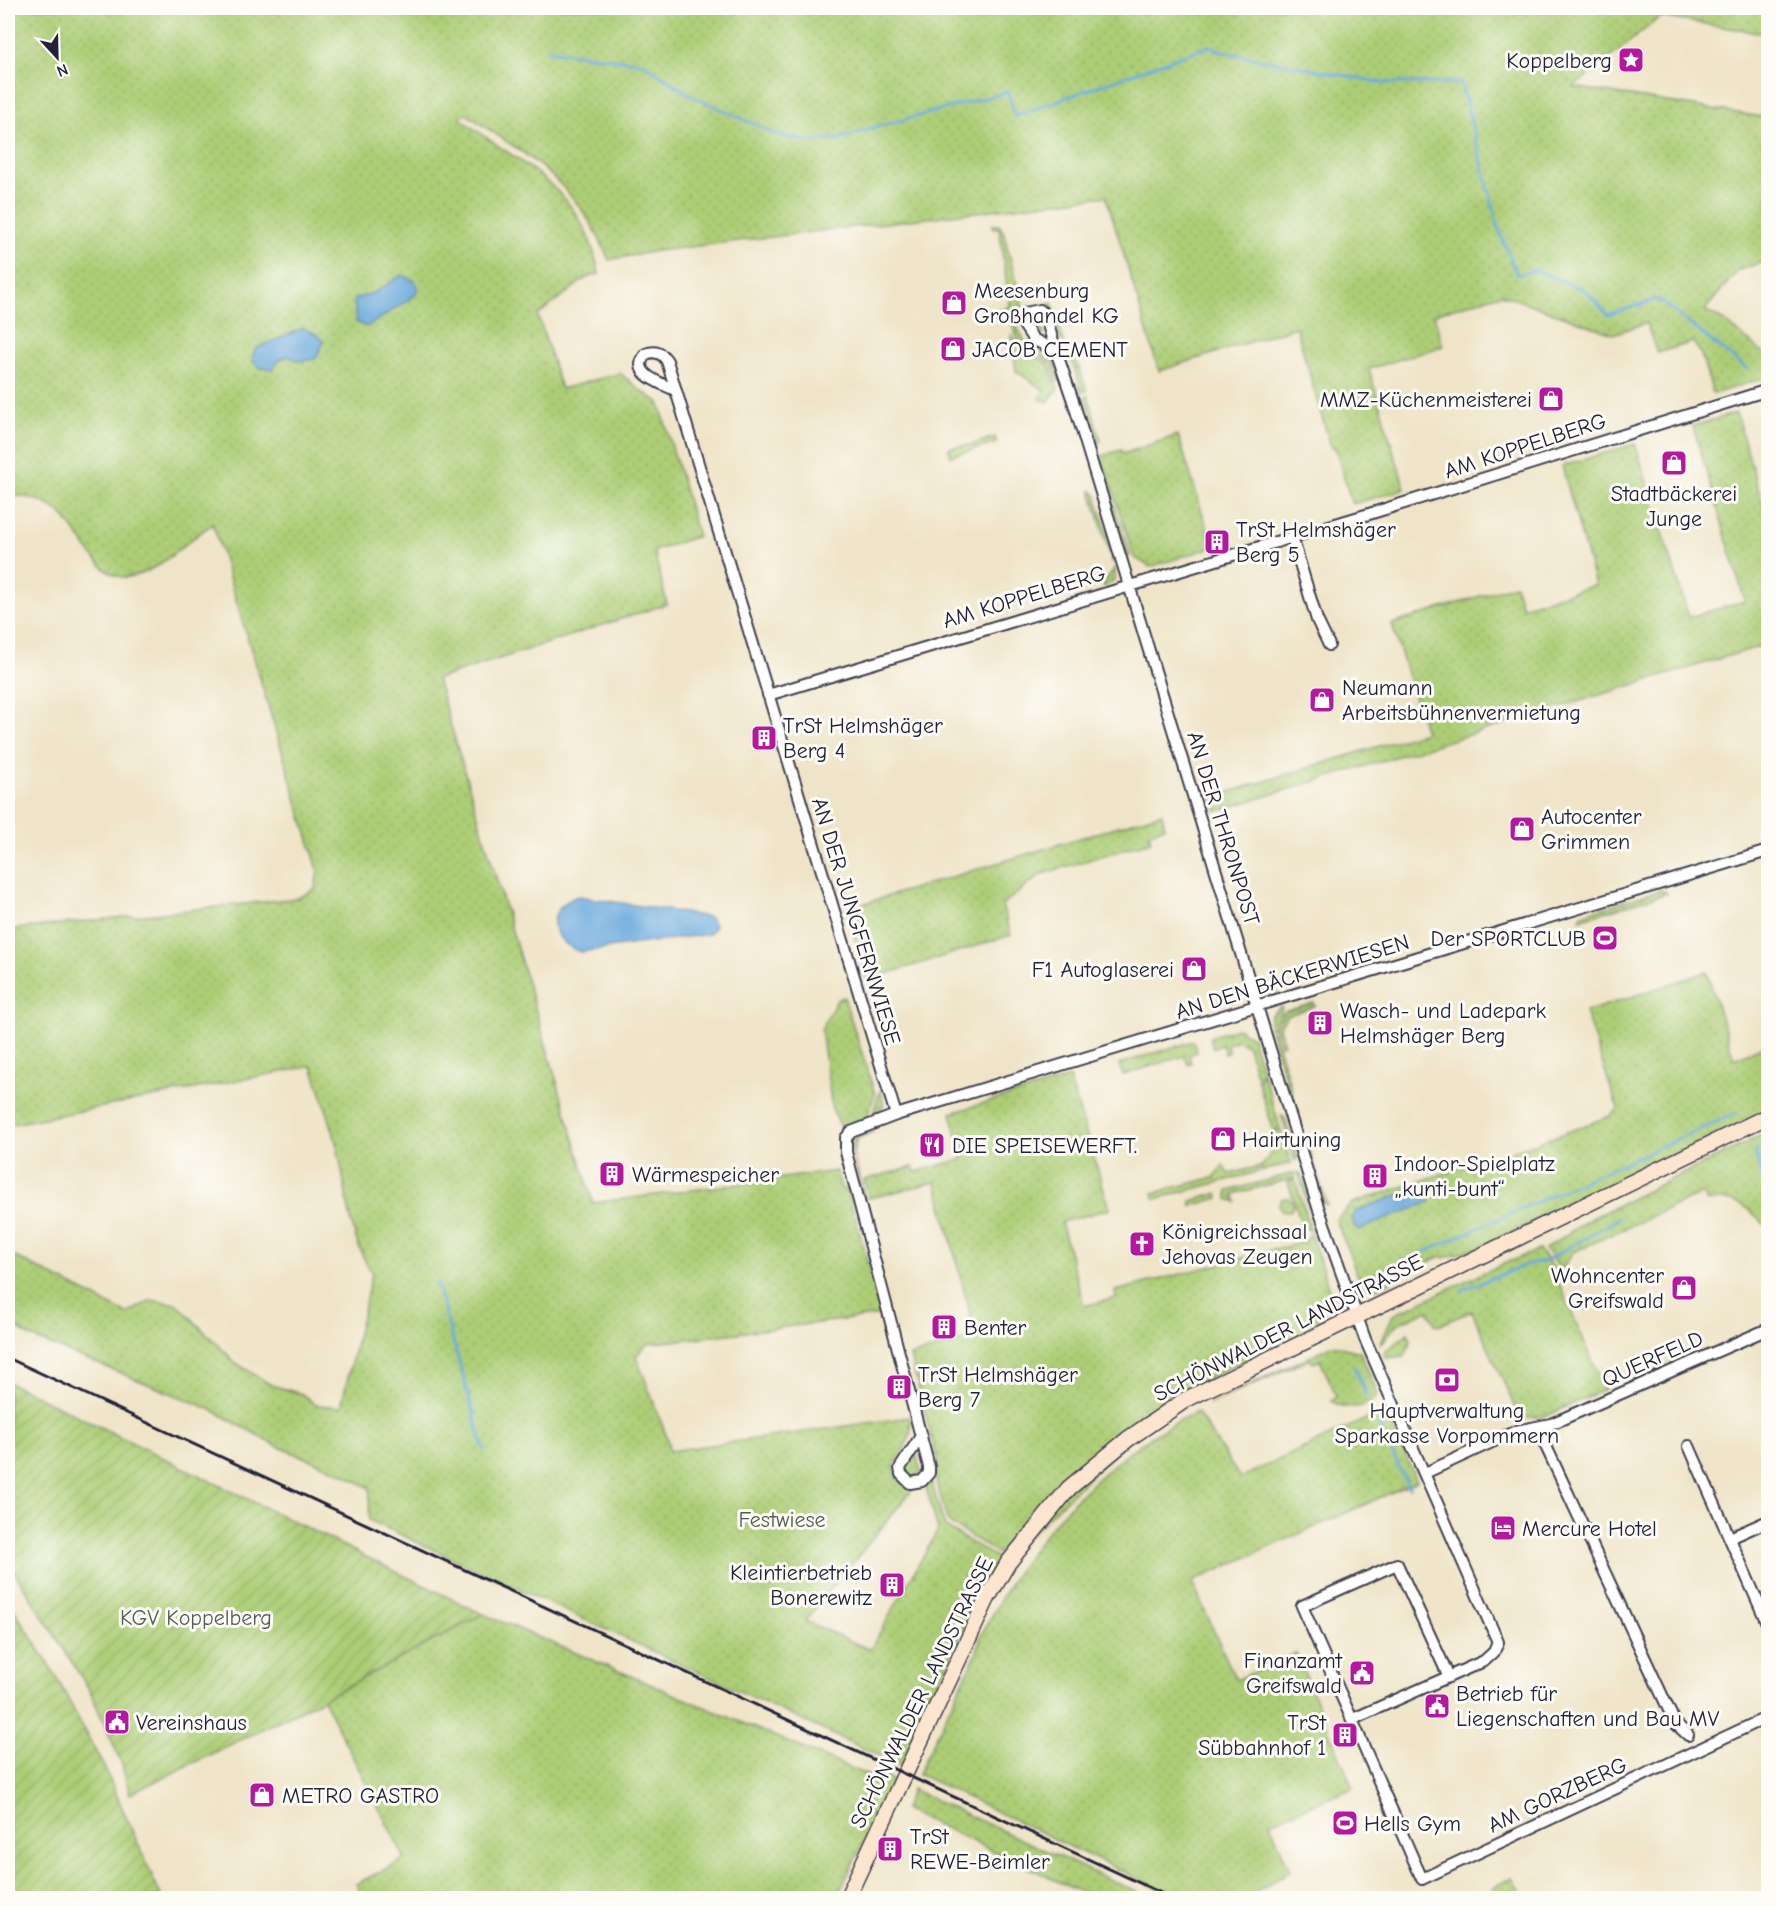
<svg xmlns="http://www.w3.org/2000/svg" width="1776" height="1906" viewBox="0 0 1776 1906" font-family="'Comic Neue',sans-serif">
	<defs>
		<pattern id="grass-dots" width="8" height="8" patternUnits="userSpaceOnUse" patternTransform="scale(1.5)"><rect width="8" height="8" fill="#accd75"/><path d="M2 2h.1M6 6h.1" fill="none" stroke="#94b066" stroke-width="1.8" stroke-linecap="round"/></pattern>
		<pattern id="garden-furrows" width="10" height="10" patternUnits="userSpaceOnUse" patternTransform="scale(1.5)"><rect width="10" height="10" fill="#accd75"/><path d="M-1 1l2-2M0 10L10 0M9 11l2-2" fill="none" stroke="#94b066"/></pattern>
	</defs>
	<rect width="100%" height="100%" fill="#fdfcf7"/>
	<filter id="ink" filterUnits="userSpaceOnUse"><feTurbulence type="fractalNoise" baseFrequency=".0167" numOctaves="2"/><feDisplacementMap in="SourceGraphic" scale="12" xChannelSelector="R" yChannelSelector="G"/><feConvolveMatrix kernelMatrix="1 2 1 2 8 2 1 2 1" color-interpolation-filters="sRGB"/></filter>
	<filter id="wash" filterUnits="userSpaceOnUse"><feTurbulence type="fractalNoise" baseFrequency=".008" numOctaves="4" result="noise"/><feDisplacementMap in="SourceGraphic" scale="24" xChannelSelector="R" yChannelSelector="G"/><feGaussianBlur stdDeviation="1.35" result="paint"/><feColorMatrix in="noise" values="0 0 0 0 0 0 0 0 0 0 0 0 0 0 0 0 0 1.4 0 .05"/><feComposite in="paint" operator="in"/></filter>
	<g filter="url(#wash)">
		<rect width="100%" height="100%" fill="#efe4c7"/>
		<path fill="url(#grass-dots)" stroke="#677858" stroke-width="1.5" d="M 8,8 L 1768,8 L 1768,34 L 1660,17 L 1574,87 L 1768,118 L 1768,261 L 1738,270 L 1705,310 L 1726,322 L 1768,357 L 1768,377 L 1713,394 L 1701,354 L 1693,342 L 1657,353 L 1646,323 L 1613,334 L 1501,294 L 1434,314 L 1443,346 L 1369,369 L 1405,489 L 1352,504 L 1335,447 L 1331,448 L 1296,327 L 1159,371 L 1106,196 L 657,251 L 609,260 C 578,183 531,158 466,114 L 460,118 C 521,167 583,185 599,274 L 586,278 L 538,315 L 561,389 L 620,373 L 641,391 L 659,402 L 698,536 L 654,551 L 667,604 L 437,679 L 593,1203 L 836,1171 L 841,1188 L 848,1190 L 882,1315 L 647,1344 L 636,1356 L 668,1440 L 669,1451 L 910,1417 C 915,1437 903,1449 894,1465 L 897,1478 L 913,1489 L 805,1621 L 870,1650 L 938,1530 L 926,1487 L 931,1481 L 945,1527 L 999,1559 L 1002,1564 L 959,1639 L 901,1766 L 369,1520 L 370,1488 L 338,1471 L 279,1447 L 210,1409 L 31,1337 L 8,1322 L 8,1253 L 127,1314 L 151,1300 L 177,1304 L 236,1363 L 271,1385 L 302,1394 L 316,1405 L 341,1407 L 372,1273 C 347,1235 347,1185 336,1142 C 330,1117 320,1092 312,1066 L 8,1125 L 8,930 L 298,898 L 315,889 L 318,870 L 213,524 C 187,539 159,574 127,577 C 98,580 78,528 59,512 C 45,501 26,495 8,495 Z
			M 992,225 L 999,225 L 1003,231 L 1023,308 L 1001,314 L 1000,310 L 1010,307 L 999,228 L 993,228 Z
			M 1052,302 L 1064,342 L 1059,339 L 1048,303 Z
			M 1032,317 L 1040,320 L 1044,335 L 1034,332 L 1029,324 Z
			M 1012,324 L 1016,325 L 1025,341 L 1053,357 L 1061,378 L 1058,382 L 1052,363 L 1019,341 Z
			M 1011,334 L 1019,345 L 1049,364 L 1058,389 L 1048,402 L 1040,399 L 1044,390 L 1016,371 Z
			M 1074,354 L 1087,391 L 1082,392 L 1070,355 Z
			M 1078,387 L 1096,446 L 1092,444 L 1076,392 Z
			M 1088,396 L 1101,441 L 1098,443 L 1084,397 Z
			M 1736,413 L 1768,522 L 1768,644 L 1217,811 L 1213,797 L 1425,732 L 1392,624 L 1515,585 L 1522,607 L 1595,585 L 1562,466 L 1635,444 L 1689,617 L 1745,601 L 1693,426 Z
			M 1178,435 L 1213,547 L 1150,567 L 1134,557 L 1102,456 L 1121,450 L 1123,454 Z
			M 995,437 L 997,443 L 950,456 L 949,448 L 974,444 Z
			M 1091,490 L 1096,495 L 1116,561 L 1112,562 Z
			M 1109,490 L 1130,556 L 1126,557 L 1107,495 Z
			M 1116,567 L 1114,580 L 1104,587 L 1103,583 Z
			M 1162,813 L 1165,827 L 1149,833 L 1151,841 L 1042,874 L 1002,905 L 1011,935 L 867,980 L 846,909 Z
			M 1661,890 L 1667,893 L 1580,919 L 1582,914 Z
			M 1707,972 L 1734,1059 L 1768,1044 L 1768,1110 L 1478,1248 L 1444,1258 L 1442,1256 L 1419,1266 L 1418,1264 L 1388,1284 L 1371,1290 L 1361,1284 L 1336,1220 L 1353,1203 L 1540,1142 L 1610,1116 L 1618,1109 L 1585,1012 Z
			M 1259,982 L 1277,992 L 1278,996 L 1263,996 L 1256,983 Z
			M 844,997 L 875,1094 L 866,1120 L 847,1127 L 840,1125 L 832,1109 L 821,1029 L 837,1000 Z
			M 1314,1003 L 1315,1006 L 1286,1016 L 1279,1028 L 1284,1044 L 1280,1045 L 1275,1028 L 1284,1012 Z
			M 1281,1006 L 1282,1009 L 1273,1027 L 1269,1028 L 1271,1015 Z
			M 1237,1028 L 1252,1037 L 1263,1073 L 1256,1075 L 1248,1046 L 1238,1040 L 1227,1044 L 1229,1052 L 1225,1054 L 1222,1045 L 1213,1048 L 1210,1037 Z
			M 1273,1030 L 1293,1094 L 1289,1090 L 1270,1031 Z
			M 1194,1041 L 1197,1052 L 1189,1055 L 1191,1063 L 1188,1064 L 1184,1056 L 1123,1075 L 1119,1064 Z
			M 1264,1075 L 1280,1128 L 1273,1130 L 1257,1078 Z
			M 1069,1078 L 1110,1209 L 1061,1222 L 1084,1306 L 1116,1298 L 1115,1291 L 1304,1242 L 1311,1234 L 1331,1296 L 1322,1309 L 1324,1322 L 1211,1377 L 1162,1408 L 1007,1556 L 1002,1556 L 949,1523 L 947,1519 L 935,1477 L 938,1462 L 910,1356 L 976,1337 L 936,1182 L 869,1198 L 864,1180 L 913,1167 L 915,1172 L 963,1159 L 951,1113 Z
			M 882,1090 L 883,1106 L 873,1118 L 879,1092 Z
			M 1281,1115 L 1285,1118 L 1298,1157 L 1295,1161 Z
			M 872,1130 L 873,1132 L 857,1139 L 853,1154 L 869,1215 L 866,1215 L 851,1145 L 857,1136 Z
			M 1281,1130 L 1291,1163 L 1261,1171 L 1259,1167 L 1263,1165 L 1277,1143 L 1274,1132 Z
			M 1768,1132 L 1768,1152 L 1765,1154 L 1768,1172 L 1768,1229 C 1752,1210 1734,1194 1707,1202 L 1703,1193 L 1573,1252 L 1561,1270 L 1545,1249 L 1588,1220 Z
			M 1310,1151 L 1327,1205 L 1322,1203 L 1308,1157 Z
			M 1223,1165 L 1229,1174 L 1257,1167 L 1258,1172 L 1155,1199 L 1153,1193 L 1215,1177 Z
			M 1298,1172 L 1303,1177 L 1314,1212 L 1312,1217 Z
			M 1294,1173 L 1295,1178 L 1234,1194 L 1236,1202 L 1228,1199 L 1228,1191 Z
			M 1295,1179 L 1311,1231 L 1302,1226 L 1288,1182 Z
			M 1218,1193 L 1219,1198 L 1191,1206 L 1191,1201 Z
			M1279 1205a7 7 0 1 1 14 0a7 7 0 1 1-14 0Z
			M 1539,1250 L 1557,1272 L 1555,1274 L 1605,1389 L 1548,1415 L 1520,1419 L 1472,1311 L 1436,1326 L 1428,1310 L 1397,1324 L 1380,1345 L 1393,1315 L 1498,1266 Z
			M 1408,1333 L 1411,1340 L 1405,1356 L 1386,1358 L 1384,1353 Z
			M 1333,1345 L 1360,1352 L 1378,1394 C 1369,1410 1345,1410 1331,1401 L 1337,1397 L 1320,1360 L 1313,1363 L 1310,1359 L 1209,1404 Z
			M 1385,1410 L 1417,1481 L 1192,1582 L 1236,1680 L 1296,1653 L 1353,1788 L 1270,1822 L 1290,1871 L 1247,1898 L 1178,1898 L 918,1774 L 977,1652 C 978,1636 988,1624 995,1610 C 1037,1530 1114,1449 1197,1412 L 1240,1478 Z
			M 917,1456 L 921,1473 L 913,1477 L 908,1475 L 906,1467 Z
			M 483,1614 L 869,1776 L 880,1774 L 894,1781 L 836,1898 L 363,1898 L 356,1884 L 405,1859 L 323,1699 Z
			M 912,1789 L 926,1796 L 1150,1898 L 1093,1898 L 904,1809 Z
			M 1512,1877 L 1524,1898 L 1490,1898 L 1494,1887 Z"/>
		<path fill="url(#garden-furrows)" stroke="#677858" stroke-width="1.5" d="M 8,1382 L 483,1614 L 323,1699 L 130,1794 L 121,1762 L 89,1689 L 8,1562 Z
			M 8,1600 L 53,1671 L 104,1767 L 162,1898 L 8,1898 Z"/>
		<path fill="#67a8db" stroke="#44658b" stroke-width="1.5" d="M 401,275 L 414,280 L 419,289 L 414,296 L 367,327 L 356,322 L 354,299 L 376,292 Z
			M 303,328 L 316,334 L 324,342 L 315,359 L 300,361 L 287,356 L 279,360 L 273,369 L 261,368 L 253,362 L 253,354 L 257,348 Z
			M 578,896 L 709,917 L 715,926 L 709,934 L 580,952 C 548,939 543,909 578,896 Z
			M 1422,1186 L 1430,1186 L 1433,1194 L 1430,1202 L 1359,1230 L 1354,1226 L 1352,1217 L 1356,1211 Z"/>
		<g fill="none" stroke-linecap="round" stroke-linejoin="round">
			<path stroke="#67a8db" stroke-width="3" d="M 548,50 L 643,63 L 692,96 L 776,134 L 804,141 L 839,139 L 872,128 L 1008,92 L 1015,116 L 1209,46 L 1224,52 L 1383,83 L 1461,83 L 1500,233 L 1517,275 L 1535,270 L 1585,290 L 1608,315 L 1658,299 L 1747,369
				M 1768,1145 L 1755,1151 L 1768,1197
				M 1364,1279 L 1734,1114
				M 436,1281 L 484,1450
				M 1462,1290 L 1526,1265 L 1546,1261 L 1619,1218
				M 1355,1368 L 1366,1395
				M 1379,1425 L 1409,1488"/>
		</g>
	</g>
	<g filter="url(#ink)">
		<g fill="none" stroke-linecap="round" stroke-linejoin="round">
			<g stroke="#413f50" stroke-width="14">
				<path id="minor" d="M 1056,351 L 1045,315 L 1040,310 L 1025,313 L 1022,322 L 1033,339 L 1056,351 L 1074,404 L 1318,1207 L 1365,1339 L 1498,1642 L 1494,1652 L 1484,1661 L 1353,1719
					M 675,390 C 660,383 629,373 646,354 C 655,350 662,353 667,361 L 896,1115
					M 1292,537 L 1317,620 L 1329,645
					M 768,695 L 1369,514 L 1768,390
					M 1537,1427 L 1675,1723 L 1688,1735
					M 921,1436 L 900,1468 L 901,1474 L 910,1483 L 922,1481 L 929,1473 L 929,1467 L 846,1152 L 846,1138 L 851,1132 L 896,1115 L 1768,851
					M 1689,1446 L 1768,1625
					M 1425,1473 L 1516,1431 L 1551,1424 L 1768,1329
					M 1730,1538 L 1768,1521
					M 1449,1677 L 1397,1564 L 1302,1606 L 1422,1879 L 1768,1717"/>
			</g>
			<g stroke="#413f50" stroke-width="18">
				<path id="secondary" d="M 847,1898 L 987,1599 L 1008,1563 L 1069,1488 L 1128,1439 L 1185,1400 L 1768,1116"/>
			</g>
			<use href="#minor" stroke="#fff" stroke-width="10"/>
			<use href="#secondary" stroke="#fce5cf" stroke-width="15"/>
			<path stroke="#22223b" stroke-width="3" d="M 8,1358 L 1172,1898"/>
		</g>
	</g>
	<defs>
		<g id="sight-square" transform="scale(1.35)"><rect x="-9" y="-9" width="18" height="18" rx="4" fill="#b5179e" stroke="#fdfcf7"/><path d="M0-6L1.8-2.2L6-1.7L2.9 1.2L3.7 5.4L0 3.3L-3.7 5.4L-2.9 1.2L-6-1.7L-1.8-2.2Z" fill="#fff"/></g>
		<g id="shop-square" transform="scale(1.35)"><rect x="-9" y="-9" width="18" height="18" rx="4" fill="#b5179e" stroke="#fdfcf7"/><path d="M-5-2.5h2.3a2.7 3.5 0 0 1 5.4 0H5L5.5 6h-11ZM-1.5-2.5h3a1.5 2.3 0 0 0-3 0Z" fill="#fff"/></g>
		<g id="building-square" transform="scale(1.35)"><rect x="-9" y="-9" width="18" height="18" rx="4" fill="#b5179e" stroke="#fdfcf7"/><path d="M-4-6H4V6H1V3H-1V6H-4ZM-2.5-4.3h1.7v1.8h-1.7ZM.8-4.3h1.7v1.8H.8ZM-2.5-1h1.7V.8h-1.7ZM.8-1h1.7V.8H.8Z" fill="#fff"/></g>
		<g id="stadium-square" transform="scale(1.35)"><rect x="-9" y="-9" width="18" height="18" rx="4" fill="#b5179e" stroke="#fdfcf7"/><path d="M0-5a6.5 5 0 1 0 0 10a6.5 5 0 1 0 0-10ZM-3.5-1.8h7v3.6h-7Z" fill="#fff"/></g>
		<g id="restaurant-square" transform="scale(1.35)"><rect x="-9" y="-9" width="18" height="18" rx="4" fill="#b5179e" stroke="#fdfcf7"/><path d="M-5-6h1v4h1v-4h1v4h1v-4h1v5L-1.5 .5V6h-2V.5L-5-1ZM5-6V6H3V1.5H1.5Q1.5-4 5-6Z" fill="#fff"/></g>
		<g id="church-square" transform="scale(1.35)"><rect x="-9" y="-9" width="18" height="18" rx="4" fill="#b5179e" stroke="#fdfcf7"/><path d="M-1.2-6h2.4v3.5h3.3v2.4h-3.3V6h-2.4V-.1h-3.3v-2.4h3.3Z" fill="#fff"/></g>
		<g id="bank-square" transform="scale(1.35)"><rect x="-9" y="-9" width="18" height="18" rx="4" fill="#b5179e" stroke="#fdfcf7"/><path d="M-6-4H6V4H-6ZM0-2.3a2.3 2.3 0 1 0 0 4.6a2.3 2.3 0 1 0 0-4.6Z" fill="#fff"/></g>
		<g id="hotel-square" transform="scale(1.35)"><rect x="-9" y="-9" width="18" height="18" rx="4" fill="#b5179e" stroke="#fdfcf7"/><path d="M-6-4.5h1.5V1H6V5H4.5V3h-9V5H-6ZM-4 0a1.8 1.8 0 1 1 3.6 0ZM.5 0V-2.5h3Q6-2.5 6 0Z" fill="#fff"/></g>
		<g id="civic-square" transform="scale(1.35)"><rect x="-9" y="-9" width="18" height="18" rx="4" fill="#b5179e" stroke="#fdfcf7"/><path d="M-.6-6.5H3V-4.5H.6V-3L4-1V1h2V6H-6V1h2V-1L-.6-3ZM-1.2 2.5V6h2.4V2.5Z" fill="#fff"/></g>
	</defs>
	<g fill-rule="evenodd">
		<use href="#sight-square" x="1631" y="60"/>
		<use href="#shop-square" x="954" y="303"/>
		<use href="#shop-square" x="953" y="349"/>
		<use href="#shop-square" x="1551" y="399"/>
		<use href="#shop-square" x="1674" y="463"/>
		<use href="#building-square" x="1217" y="542"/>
		<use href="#shop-square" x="1322" y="700"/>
		<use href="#building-square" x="764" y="738"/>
		<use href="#shop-square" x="1522" y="829"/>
		<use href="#stadium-square" x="1605" y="938"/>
		<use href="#shop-square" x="1194" y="969"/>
		<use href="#building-square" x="1320" y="1023"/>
		<use href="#shop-square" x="1223" y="1139"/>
		<use href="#restaurant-square" x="932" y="1145"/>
		<use href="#building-square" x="612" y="1174"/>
		<use href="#building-square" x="1375" y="1176"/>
		<use href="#church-square" x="1142" y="1244"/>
		<use href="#shop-square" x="1684" y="1288"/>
		<use href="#building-square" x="944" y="1327"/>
		<use href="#bank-square" x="1447" y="1380"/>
		<use href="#building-square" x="899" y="1387"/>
		<use href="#hotel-square" x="1503" y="1528"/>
		<use href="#building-square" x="892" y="1585"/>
		<use href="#civic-square" x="1362" y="1673"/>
		<use href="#civic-square" x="1437" y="1706"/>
		<use href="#civic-square" x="117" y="1722"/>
		<use href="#building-square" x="1345" y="1735"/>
		<use href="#shop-square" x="262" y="1795"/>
		<use href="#stadium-square" x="1345" y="1823"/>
		<use href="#building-square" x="890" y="1849"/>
	</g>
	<g text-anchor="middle" stroke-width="6" stroke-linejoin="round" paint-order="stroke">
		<g font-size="22" fill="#22223b" stroke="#fdfcf7" text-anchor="start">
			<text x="1612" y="68" text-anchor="end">Koppelberg</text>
			<text x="974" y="298">Meesenburg<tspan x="974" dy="25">Großhandel KG</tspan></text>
			<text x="972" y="357">JACOB CEMENT</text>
			<text x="1532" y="407" text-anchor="end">MMZ-Küchenmeisterei</text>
			<text x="1674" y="501" text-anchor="middle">Stadtbäckerei<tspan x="1674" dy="25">Junge</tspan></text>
			<text x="1236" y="537">TrSt Helmshäger<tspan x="1236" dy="25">Berg 5</tspan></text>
			<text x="1342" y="695">Neumann<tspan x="1342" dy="25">Arbeitsbühnenvermietung</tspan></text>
			<text x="783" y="733">TrSt Helmshäger<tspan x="783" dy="25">Berg 4</tspan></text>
			<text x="1541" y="824">Autocenter<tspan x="1541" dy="25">Grimmen</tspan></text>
			<text x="1586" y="946" text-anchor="end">Der SPORTCLUB</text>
			<text x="1174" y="977" text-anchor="end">F1 Autoglaserei</text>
			<text x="1340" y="1018">Wasch- und Ladepark<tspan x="1340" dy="25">Helmshäger Berg</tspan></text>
			<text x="1242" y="1147">Hairtuning</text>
			<text x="952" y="1153">DIE SPEISEWERFT.</text>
			<text x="1394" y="1171">Indoor-Spielplatz<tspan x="1394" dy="25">„kunti-bunt“</tspan></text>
			<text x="632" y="1182">Wärmespeicher</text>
			<text x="1162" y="1239">Königreichssaal<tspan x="1162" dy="25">Jehovas Zeugen</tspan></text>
			<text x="1664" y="1283" text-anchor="end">Wohncenter<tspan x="1664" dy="25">Greifswald</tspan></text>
			<text x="964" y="1335">Benter</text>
			<text x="918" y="1382">TrSt Helmshäger<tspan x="918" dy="25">Berg 7</tspan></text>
			<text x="1447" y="1418" text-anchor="middle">Hauptverwaltung<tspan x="1447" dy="25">Sparkasse Vorpommern</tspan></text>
			<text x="1522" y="1536">Mercure Hotel</text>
			<text x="872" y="1580" text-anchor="end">Kleintierbetrieb<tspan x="872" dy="25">Bonerewitz</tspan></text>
			<text x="1342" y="1668" text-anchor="end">Finanzamt<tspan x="1342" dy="25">Greifswald</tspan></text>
			<text x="1456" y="1701">Betrieb für<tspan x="1456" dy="25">Liegenschaften und Bau MV</tspan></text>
			<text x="136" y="1730">Vereinshaus</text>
			<text x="1326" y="1730" text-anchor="end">TrSt<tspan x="1326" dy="25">Sübbahnhof 1</tspan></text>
			<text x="282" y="1803">METRO GASTRO</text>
			<text x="1364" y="1831">Hells Gym</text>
			<text x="910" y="1844">TrSt<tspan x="910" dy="25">REWE-Beimler</tspan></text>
		</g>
		<g font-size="22" fill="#22223b" stroke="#fdfcf7">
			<text transform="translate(1525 445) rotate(-18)" y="8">AM KOPPELBERG</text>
			<text transform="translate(1024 596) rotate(-17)" y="8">AM KOPPELBERG</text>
			<text transform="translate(1224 828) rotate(73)" y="8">AN DER THRONPOST</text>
			<text transform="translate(857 921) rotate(73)" y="8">AN DER JUNGFERNWIESE</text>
			<text transform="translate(1292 976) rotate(-17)" y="8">AN DEN BÄCKERWIESEN</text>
			<text transform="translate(1288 1327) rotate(-27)" y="8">SCHÖNWALDER LANDSTRASSE</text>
			<text transform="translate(1652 1358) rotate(-24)" y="8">QUERFELD</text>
			<text transform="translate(921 1692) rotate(-64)" y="8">SCHÖNWALDER LANDSTRASSE</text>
			<text transform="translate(1557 1794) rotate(-25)" y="8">AM GORZBERG</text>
		</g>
		<g font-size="22" fill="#525e4f" stroke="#fdfcf7">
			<text x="782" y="1527">Festwiese</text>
			<text x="196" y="1625">KGV Koppelberg</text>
		</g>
	</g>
	<rect width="1776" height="1906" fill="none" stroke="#fdfcf7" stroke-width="30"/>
	<g transform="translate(57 57) rotate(158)" stroke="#fdfcf7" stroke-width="4.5" paint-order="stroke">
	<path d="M0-4.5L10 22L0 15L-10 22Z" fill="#22223b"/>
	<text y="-9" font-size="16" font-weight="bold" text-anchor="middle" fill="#22223b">N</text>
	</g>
</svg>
